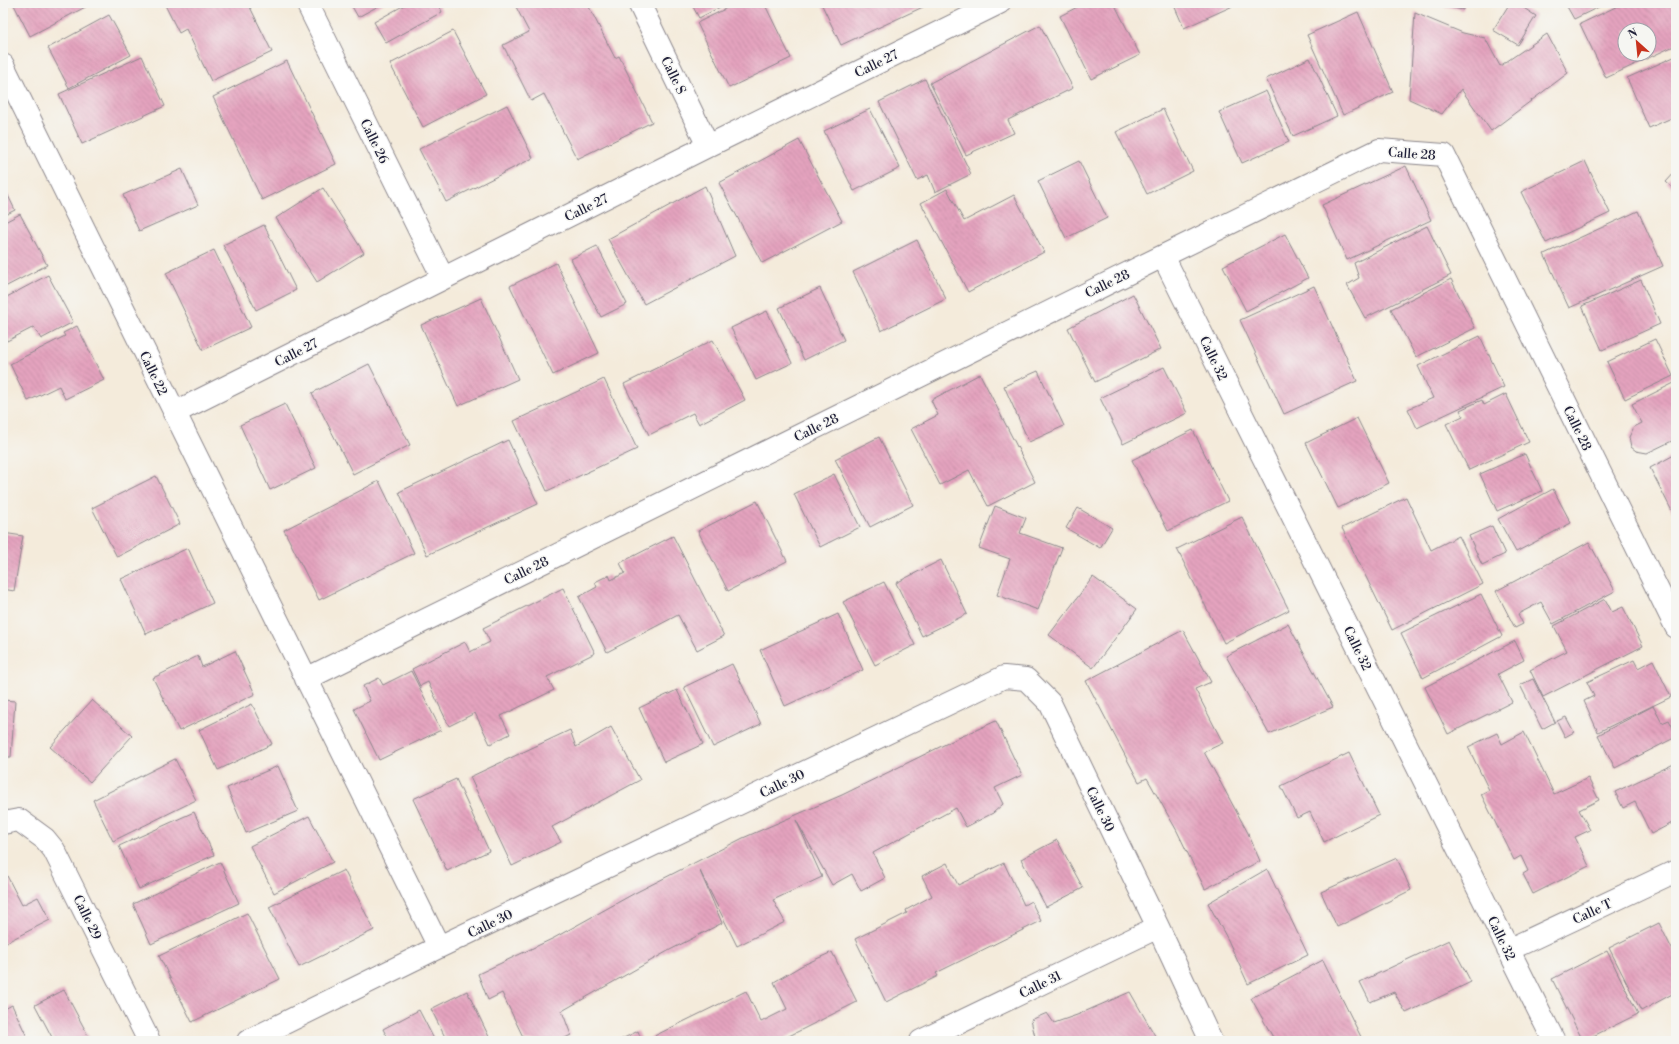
<svg xmlns="http://www.w3.org/2000/svg" width="1679" height="1044" viewBox="0 0 1679 1044" font-family="'Libre Bodoni',serif">
	<defs>
		<pattern id="building-back-hatch" width="6" height="6" patternUnits="userSpaceOnUse"><rect width="6" height="6" fill="#e4a3be"/><path d="M-1 5l2 2M0 0l6 6M5-1l2 2" fill="none" stroke="#c38ca4"/></pattern>
	</defs>
	<rect width="100%" height="100%" fill="#f6f6f2"/>
	<filter id="ink" filterUnits="userSpaceOnUse"><feTurbulence type="fractalNoise" baseFrequency=".025" numOctaves="2"/><feDisplacementMap in="SourceGraphic" scale="8" xChannelSelector="R" yChannelSelector="G"/><feConvolveMatrix kernelMatrix="1 2 1 2 8 2 1 2 1" color-interpolation-filters="sRGB"/></filter>
	<filter id="wash" filterUnits="userSpaceOnUse"><feTurbulence type="fractalNoise" baseFrequency=".012" numOctaves="4" result="noise"/><feDisplacementMap in="SourceGraphic" scale="16" xChannelSelector="R" yChannelSelector="G"/><feGaussianBlur stdDeviation="0.9" result="paint"/><feColorMatrix in="noise" values="0 0 0 0 0 0 0 0 0 0 0 0 0 0 0 0 0 1.4 0 .05"/><feComposite in="paint" operator="in"/></filter>
	<g filter="url(#wash)">
		<rect width="100%" height="100%" fill="#f4ebdb"/>
		<g id="blocks">
			<path fill="url(#building-back-hatch)" fill-rule="evenodd" d="M 13,3 L 93,3 L 30,36 Z
				M 164,3 L 248,3 L 272,52 L 211,81 L 186,29 L 179,33 Z
				M 350,3 L 384,3 L 358,17 Z
				M 408,3 L 438,3 L 442,12 L 386,43 L 374,22 Z
				M 514,3 L 587,3 L 615,58 L 619,56 L 652,122 L 577,159 L 544,94 L 531,101 L 503,45 L 529,32 Z
				M 691,3 L 728,3 L 699,18 Z
				M 737,3 L 764,3 L 791,58 L 729,88 L 697,23 Z
				M 821,3 L 923,3 L 925,6 L 841,45 Z
				M 1085,3 L 1114,3 L 1140,55 L 1091,79 L 1060,16 Z
				M 1173,3 L 1234,3 L 1235,5 L 1184,28 Z
				M 1430,3 L 1464,3 L 1463,10 Z
				M 1510,3 L 1516,3 L 1536,16 L 1518,45 L 1493,30 Z
				M 1565,3 L 1607,3 L 1574,19 Z
				M 1624,3 L 1673,3 L 1676,9 L 1676,45 L 1606,78 L 1580,24 ZM 1625,30 L 1649,30 L 1649,54 L 1625,54 Z
				M 1358,12 L 1393,92 L 1343,115 L 1307,35 Z
				M 1415,13 L 1463,33 L 1485,38 L 1500,66 L 1547,34 L 1568,73 L 1491,131 L 1461,89 L 1442,114 L 1409,99 Z
				M 109,15 L 131,55 L 69,88 L 48,48 Z
				M 1040,25 L 1073,88 L 1008,120 L 1014,133 L 966,155 L 930,83 Z
				M 453,31 L 486,94 L 423,127 L 390,64 Z
				M 142,56 L 165,106 L 82,144 L 59,94 Z
				M 1676,56 L 1676,116 L 1649,128 L 1627,78 Z
				M 1310,58 L 1337,116 L 1293,136 L 1266,79 Z
				M 287,61 L 336,164 L 262,200 L 213,97 Z
				M 925,79 L 971,174 L 935,192 L 928,175 L 917,180 L 879,102 Z
				M 1266,91 L 1289,142 L 1242,163 L 1219,112 Z
				M 507,105 L 533,158 L 446,202 L 419,149 Z
				M 870,109 L 900,168 L 854,191 L 824,131 Z
				M 1163,109 L 1193,171 L 1147,194 L 1116,132 Z
				M 799,140 L 842,221 L 762,263 L 719,183 Z
				M 1079,161 L 1107,218 L 1066,238 L 1038,181 Z
				M 1585,161 L 1610,213 L 1546,243 L 1521,192 Z
				M 1406,166 L 1431,220 L 1347,260 L 1322,205 Z
				M 182,169 L 198,205 L 139,231 L 123,195 Z
				M 1676,171 L 1676,191 L 1666,182 Z
				M 3,185 L 15,210 L 3,216 Z
				M 705,186 L 735,256 L 644,304 L 608,239 Z
				M 323,188 L 364,253 L 317,282 L 276,218 Z
				M 947,189 L 964,221 L 1014,195 L 1044,252 L 968,292 L 921,203 Z
				M 1638,211 L 1663,266 L 1569,308 L 1544,254 Z
				M 20,214 L 47,265 L 3,288 L 3,223 Z
				M 264,225 L 296,290 L 256,310 L 223,245 Z
				M 1427,226 L 1451,275 L 1365,318 L 1347,285 L 1359,278 L 1354,263 Z
				M 1285,234 L 1308,278 L 1246,311 L 1223,266 Z
				M 917,240 L 946,299 L 881,331 L 853,272 Z
				M 597,246 L 627,304 L 601,317 L 571,259 Z
				M 214,250 L 251,327 L 203,350 L 166,273 Z
				M 556,263 L 599,353 L 553,375 L 510,286 Z
				M 48,275 L 73,322 L 41,339 L 34,327 L 7,341 L 3,333 L 3,299 Z
				M 1451,279 L 1475,328 L 1416,357 L 1391,309 Z
				M 1641,280 L 1660,324 L 1602,350 L 1582,306 Z
				M 1314,286 L 1357,381 L 1284,414 L 1240,320 Z
				M 820,288 L 844,340 L 804,360 L 779,308 Z
				M 1133,294 L 1161,349 L 1095,382 L 1068,328 Z
				M 481,298 L 518,379 L 458,406 L 421,325 Z
				M 767,311 L 792,363 L 756,380 L 731,328 Z
				M 77,326 L 104,380 L 65,399 L 59,386 L 28,401 L 10,364 L 65,336 L 63,333 Z
				M 1480,336 L 1504,387 L 1417,428 L 1408,409 L 1433,398 L 1418,366 Z
				M 1655,339 L 1673,376 L 1625,399 L 1607,362 Z
				M 713,340 L 745,400 L 699,424 L 693,413 L 649,435 L 624,384 Z
				M 369,364 L 410,445 L 353,474 L 312,393 Z
				M 1164,367 L 1187,413 L 1123,444 L 1100,398 Z
				M 1038,371 L 1064,426 L 1029,442 L 1004,386 Z
				M 980,374 L 1035,482 L 988,506 L 969,470 L 940,485 L 911,429 L 938,415 L 931,400 Z
				M 604,379 L 637,449 L 547,491 L 514,421 Z
				M 1676,382 L 1676,439 L 1647,453 L 1636,451 L 1631,447 L 1629,437 L 1634,427 L 1642,423 L 1632,404 Z
				M 1506,394 L 1529,442 L 1469,470 L 1446,424 L 1463,416 L 1460,410 L 1482,400 L 1484,405 Z
				M 285,404 L 316,468 L 270,490 L 240,425 Z
				M 1357,418 L 1389,483 L 1338,508 L 1306,443 Z
				M 1193,430 L 1228,501 L 1168,531 L 1132,460 Z
				M 879,437 L 913,505 L 870,527 L 835,459 Z
				M 508,440 L 538,504 L 427,555 L 399,492 Z
				M 1525,454 L 1542,491 L 1497,511 L 1480,474 Z
				M 1676,454 L 1676,519 L 1650,468 Z
				M 834,474 L 860,527 L 820,547 L 794,494 Z
				M 156,476 L 180,524 L 117,557 L 92,508 Z
				M 379,481 L 414,553 L 319,600 L 284,530 Z
				M 1553,489 L 1571,523 L 1516,552 L 1498,519 Z
				M 1406,497 L 1431,550 L 1459,536 L 1483,584 L 1392,630 L 1342,528 Z
				M 757,501 L 787,561 L 728,591 L 698,531 Z
				M 995,506 L 1026,518 L 1020,533 L 1062,548 L 1038,610 L 997,595 L 1010,559 L 979,548 Z
				M 1078,508 L 1112,528 L 1100,548 L 1066,528 Z
				M 1242,517 L 1289,610 L 1224,643 L 1177,549 Z
				M 1492,526 L 1505,554 L 1482,565 L 1469,536 Z
				M 3,533 L 23,536 L 14,591 L 3,589 Z
				M 673,536 L 724,636 L 697,650 L 678,615 L 607,652 L 579,597 L 597,587 L 595,582 L 609,575 L 611,580 L 625,573 L 620,563 Z
				M 1589,542 L 1615,591 L 1553,624 L 1541,602 L 1518,614 L 1523,624 L 1515,628 L 1496,591 Z
				M 188,548 L 213,603 L 146,634 L 121,579 Z
				M 941,560 L 967,614 L 922,636 L 896,583 Z
				M 1093,577 L 1137,609 L 1093,668 L 1049,635 Z
				M 884,582 L 915,645 L 875,665 L 843,602 Z
				M 563,588 L 595,653 L 547,677 L 554,690 L 501,716 L 510,734 L 490,744 L 475,713 L 449,726 L 428,682 L 420,686 L 412,669 L 465,642 L 470,652 L 490,642 L 483,628 Z
				M 1481,594 L 1502,636 L 1423,678 L 1401,633 Z
				M 1605,599 L 1612,612 L 1623,607 L 1643,646 L 1543,697 L 1530,670 L 1567,651 L 1554,626 Z
				M 838,614 L 863,670 L 785,706 L 760,650 Z
				M 1288,624 L 1333,707 L 1269,734 L 1226,656 Z
				M 1183,630 L 1211,682 L 1195,689 L 1223,743 L 1204,752 L 1248,833 L 1260,861 L 1205,889 L 1177,831 L 1147,778 L 1139,782 L 1086,681 Z
				M 1515,641 L 1524,660 L 1498,674 L 1512,702 L 1448,734 L 1425,687 Z
				M 235,651 L 255,694 L 179,731 L 153,678 L 198,656 L 202,667 Z
				M 1634,660 L 1638,668 L 1653,660 L 1671,697 L 1598,732 L 1584,701 L 1594,696 L 1587,682 Z
				M 732,664 L 761,724 L 713,747 L 684,687 Z
				M 411,671 L 441,730 L 379,760 L 354,709 L 370,701 L 363,686 L 379,678 L 383,685 Z
				M 1533,679 L 1555,722 L 1542,729 L 1520,685 Z
				M 677,690 L 703,744 L 664,762 L 639,708 Z
				M 3,700 L 15,701 L 11,757 L 3,757 Z
				M 92,700 L 132,736 L 90,782 L 50,747 Z
				M 252,704 L 272,744 L 218,770 L 199,730 Z
				M 1653,706 L 1662,723 L 1669,720 L 1676,734 L 1676,737 L 1615,768 L 1598,735 Z
				M 1566,717 L 1574,732 L 1565,737 L 1557,721 Z
				M 996,721 L 1022,775 L 995,788 L 1003,804 L 993,813 L 966,827 L 956,808 L 873,853 L 885,878 L 861,891 L 852,874 L 832,885 L 796,820 L 822,877 L 773,900 L 785,922 L 737,946 L 700,871 L 722,923 L 668,951 L 562,1011 L 571,1035 L 559,1041 L 525,1041 L 502,993 L 488,1000 L 478,974 L 554,938 L 635,893 L 743,838 L 842,795 L 956,739 Z
				M 611,727 L 640,780 L 552,827 L 561,842 L 512,866 L 470,777 L 570,730 L 576,747 Z
				M 1524,732 L 1554,794 L 1588,778 L 1599,800 L 1579,810 L 1590,830 L 1575,837 L 1589,866 L 1533,894 L 1523,874 L 1528,871 L 1521,856 L 1514,860 L 1481,794 L 1489,790 L 1468,747 L 1497,733 L 1502,744 Z
				M 1349,753 L 1379,815 L 1324,842 L 1310,812 L 1297,818 L 1281,786 Z
				M 175,759 L 196,800 L 113,841 L 93,800 Z
				M 1676,763 L 1676,821 L 1651,834 L 1635,802 L 1623,808 L 1615,792 Z
				M 278,766 L 298,811 L 246,833 L 227,788 Z
				M 456,779 L 489,851 L 447,871 L 413,799 Z
				M 194,812 L 214,855 L 139,889 L 119,846 Z
				M 309,816 L 333,862 L 274,893 L 250,846 Z
				M 1057,840 L 1083,888 L 1046,907 L 1021,859 Z
				M 1397,858 L 1411,890 L 1337,927 L 1321,892 Z
				M 220,862 L 239,903 L 151,944 L 133,904 Z
				M 947,863 L 958,885 L 1004,863 L 1024,905 L 1031,901 L 1041,921 L 936,973 L 938,976 L 886,1002 L 855,939 L 907,913 L 906,910 L 932,896 L 922,876 Z
				M 1267,869 L 1308,955 L 1248,984 L 1228,940 L 1208,903 Z
				M 344,870 L 374,930 L 299,967 L 269,907 Z
				M 5,872 L 22,905 L 38,897 L 50,920 L 3,944 L 3,873 Z
				M 247,913 L 280,979 L 192,1022 L 159,956 Z
				M 1659,923 L 1676,957 L 1676,992 L 1641,1011 L 1609,948 Z
				M 1449,940 L 1471,982 L 1406,1013 L 1394,992 L 1370,1002 L 1360,982 Z
				M 1607,951 L 1638,1014 L 1583,1041 L 1552,979 Z
				M 832,952 L 857,1002 L 779,1041 L 644,1041 L 746,991 L 761,1022 L 787,1009 L 774,982 L 801,966 Z
				M 1323,960 L 1363,1041 L 1275,1041 L 1251,998 Z
				M 64,990 L 91,1041 L 54,1041 L 35,1005 Z
				M 467,991 L 491,1041 L 447,1041 L 431,1009 Z
				M 1130,992 L 1158,1041 L 1036,1041 L 1031,1020 L 1047,1013 L 1054,1023 L 1077,1015 Z
				M 12,1005 L 29,1041 L 3,1041 L 3,1026 L 6,1024 L 3,1018 L 3,1010 Z
				M 419,1010 L 435,1041 L 389,1041 L 383,1029 Z
				M 638,1031 L 642,1041 L 618,1041 Z"/>
		</g>
	</g>
	<g filter="url(#ink)">
		<use href="#blocks" fill-opacity="0" stroke="#8b868b" stroke-width="1"/>
		<g fill="none" stroke-linecap="round" stroke-linejoin="round">
			<g stroke="#8b868b" stroke-width="24">
				<path id="street" d="M 307,3 L 443,278
					M 639,3 L 708,146
					M 3,65 L 439,947
					M 1163,256 L 1554,1041
					M 174,413 L 708,146 L 999,3
					M 306,679 L 1163,256 L 1379,150 L 1444,155 L 1676,627
					M 3,823 L 19,820 L 45,839 L 54,850 L 149,1041
					M 1508,950 L 1676,871
					M 248,1041 L 439,947 L 1004,677 L 1026,679 L 1050,703 L 1158,927 L 1211,1041
					M 921,1041 L 1158,927"/>
			</g>
			<use href="#street" stroke="#fff" stroke-width="22"/>
		</g>
	</g>
	<g text-anchor="middle" stroke-width="3" stroke-linejoin="round" paint-order="stroke">
		<g font-size="13" fill="#22223b" stroke="#f6f6f2">
			<text transform="translate(876 63) rotate(-26)" y="5">Calle 27</text>
			<text transform="translate(674 75) rotate(64)" y="5">Calle S</text>
			<text transform="translate(375 141) rotate(64)" y="5">Calle 26</text>
			<text transform="translate(1412 153) rotate(4)" y="5">Calle 28</text>
			<text transform="translate(586 207) rotate(-26)" y="5">Calle 27</text>
			<text transform="translate(1107 283) rotate(-26)" y="5">Calle 28</text>
			<text transform="translate(296 352) rotate(-27)" y="5">Calle 27</text>
			<text transform="translate(1214 358) rotate(64)" y="5">Calle 32</text>
			<text transform="translate(154 373) rotate(64)" y="5">Calle 22</text>
			<text transform="translate(816 427) rotate(-26)" y="5">Calle 28</text>
			<text transform="translate(1578 428) rotate(64)" y="5">Calle 28</text>
			<text transform="translate(526 570) rotate(-26)" y="5">Calle 28</text>
			<text transform="translate(1358 648) rotate(64)" y="5">Calle 32</text>
			<text transform="translate(782 783) rotate(-26)" y="5">Calle 30</text>
			<text transform="translate(1101 809) rotate(64)" y="5">Calle 30</text>
			<text transform="translate(1592 911) rotate(-25)" y="5">Calle T</text>
			<text transform="translate(88 917) rotate(64)" y="5">Calle 29</text>
			<text transform="translate(490 923) rotate(-26)" y="5">Calle 30</text>
			<text transform="translate(1502 938) rotate(64)" y="5">Calle 32</text>
			<text transform="translate(1040 984) rotate(-26)" y="5">Calle 31</text>
		</g>
	</g>
	<rect width="1679" height="1044" fill="none" stroke="#f6f6f2" stroke-width="16"/>
	<g transform="translate(1637 42) rotate(333)"><circle r="19" fill="#f6f6f2" stroke="#a1a1a9"/>
	<path d="M0-3L7 15L0 10L-7 15Z" fill="#c8321e"/>
	<text y="-6" font-size="11" font-weight="bold" text-anchor="middle" fill="#22223b">N</text>
	</g>
</svg>
